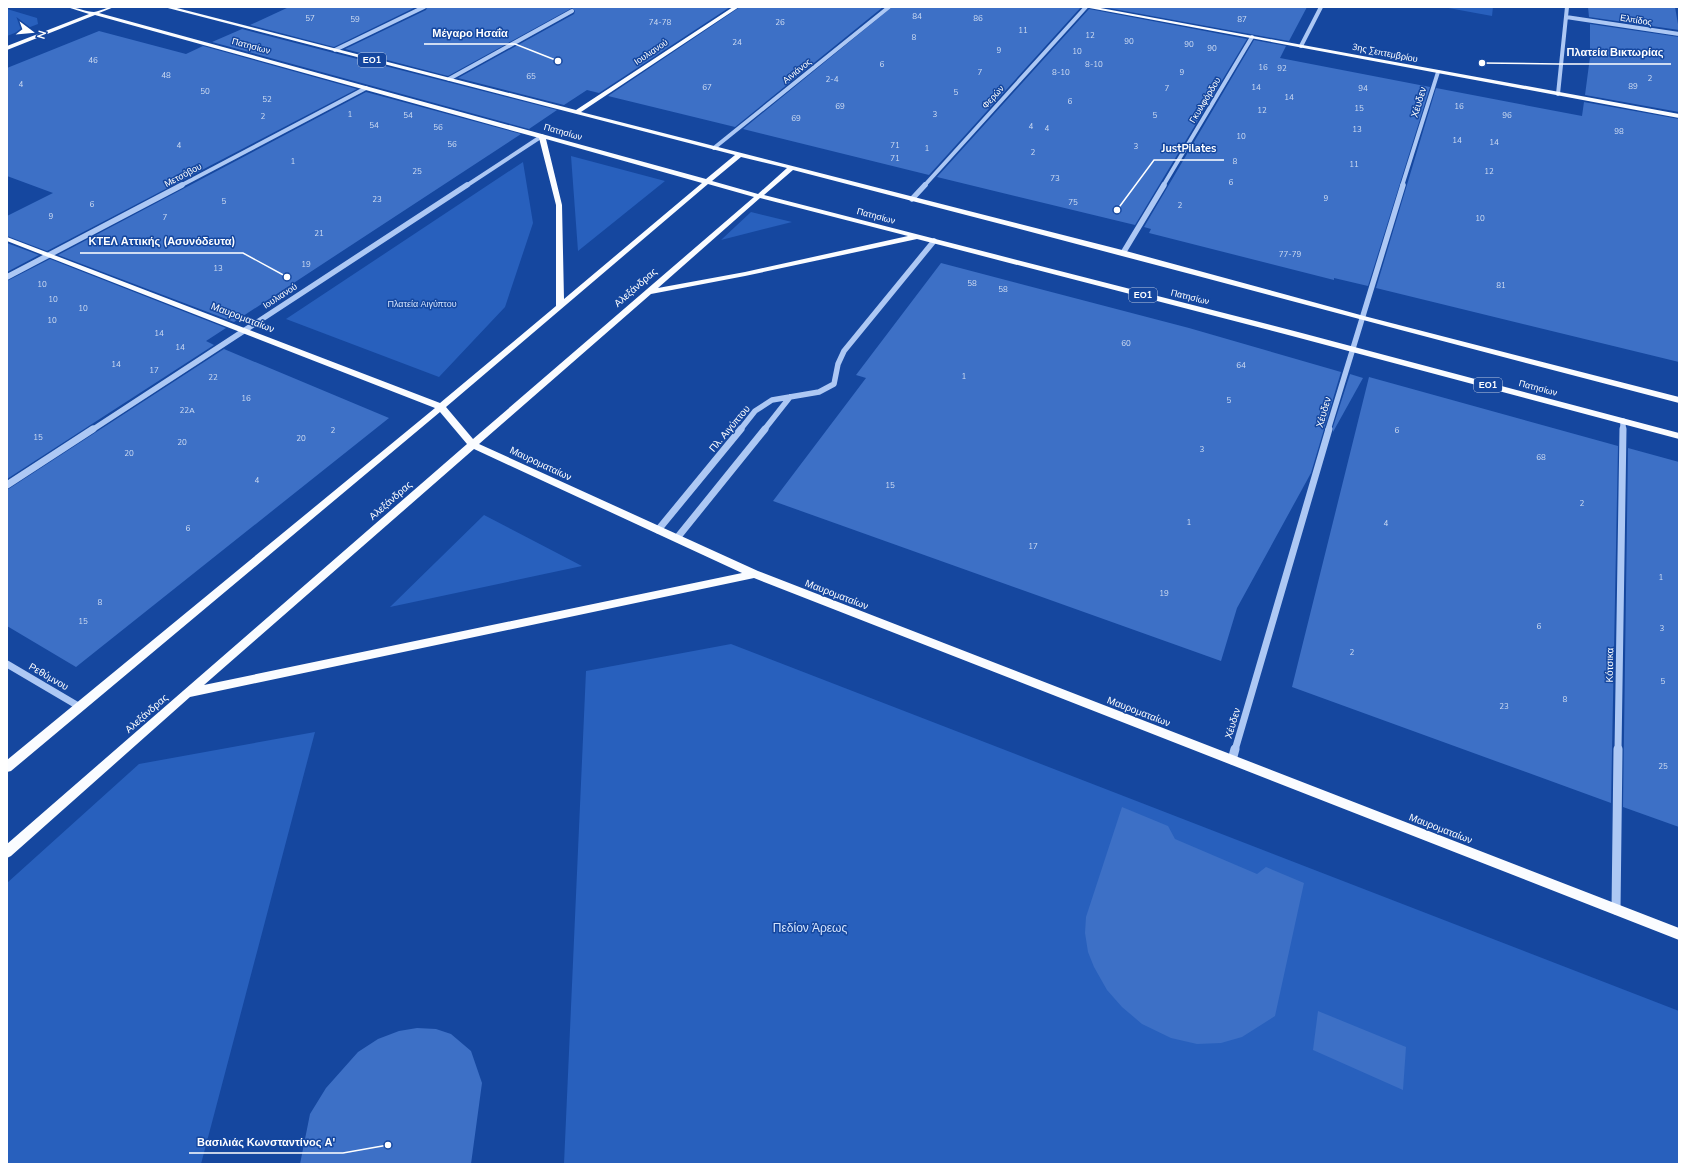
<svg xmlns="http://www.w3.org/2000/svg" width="1686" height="1171" viewBox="0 0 1686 1171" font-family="'Nunito Sans',sans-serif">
	<rect width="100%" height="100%" fill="#15479f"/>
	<path fill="#2860bd" d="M 1443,7 L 1493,7 L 1492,16 Z
		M 7,9 L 37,18 L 38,24 L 7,36 Z
		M 571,156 L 665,181 L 578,251 Z
		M 523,162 L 533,223 L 505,307 L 439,377 L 286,319 Z
		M 751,212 L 792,222 L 721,240 Z
		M 484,515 L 582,566 L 390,607 Z
		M 731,644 L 1679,1011 L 1679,1164 L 564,1164 L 586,671 Z
		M 315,732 L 201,1164 L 7,1164 L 7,883 L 139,764 Z"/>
	<path fill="#3d70c6" d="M 289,7 L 416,7 L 334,47 L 250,25 Z
		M 427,7 L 730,7 L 599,93 L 587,90 L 564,105 L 458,78 L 574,14 L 575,11 L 572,8 L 448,76 L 345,49 L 426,10 Z
		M 740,7 L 883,7 L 735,127 L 608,96 Z
		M 892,7 L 1081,7 L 929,175 L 743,129 Z
		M 1103,7 L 1307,7 L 1289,41 Z
		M 1588,7 L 1675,7 L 1679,30 L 1589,17 Z
		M 1089,9 L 1247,39 L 1135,225 L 937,177 Z
		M 1590,24 L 1679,37 L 1679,112 L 1585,95 L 1590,57 Z
		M 242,29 L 334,53 L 557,110 L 529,129 L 212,42 Z
		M 99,31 L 186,54 L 203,46 L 357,89 L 47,251 L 7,236 L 7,216 L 53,193 L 7,176 L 7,68 Z
		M 1254,40 L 1286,46 L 1280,58 L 1430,87 L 1368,286 L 1334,278 L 1334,280 L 1149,233 L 1151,229 L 1144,227 Z
		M 1436,88 L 1582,116 L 1584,102 L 1679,119 L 1679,362 L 1376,288 Z
		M 366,92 L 521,134 L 234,322 L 58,255 Z
		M 7,243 L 39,255 L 7,272 Z
		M 50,259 L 226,328 L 206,341 L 214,345 L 7,479 L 7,281 Z
		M 941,263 L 1189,328 L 1341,372 L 1311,473 L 1237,608 L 1221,661 L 773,501 L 866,378 L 856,375 Z
		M 224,349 L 389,418 L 76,667 L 7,626 L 7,490 Z
		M 1350,374 L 1363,378 L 1333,432 L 1333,427 Z
		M 1369,377 L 1618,446 L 1611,803 L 1292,687 Z
		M 1628,448 L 1679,462 L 1679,827 L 1623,807 Z
		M 1122,807 L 1168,826 L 1175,839 L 1257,874 L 1266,867 L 1304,883 L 1275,1016 L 1242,1037 L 1221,1043 L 1197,1044 L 1171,1038 L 1142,1024 L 1122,1007 L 1107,990 L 1094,967 L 1088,952 L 1085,933 L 1086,917 Z
		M 1318,1011 L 1406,1047 L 1403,1090 L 1313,1050 Z
		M 417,1028 L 436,1029 L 451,1034 L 471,1051 L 482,1083 L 471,1164 L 300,1164 L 310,1114 L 326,1088 L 358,1052 L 378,1039 L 399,1031 Z"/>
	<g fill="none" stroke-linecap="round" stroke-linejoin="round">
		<path stroke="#adc8f4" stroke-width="4" d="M 1566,17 L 1679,34
			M 1301,46 L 1321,7
			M 335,50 L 424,7
			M 449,79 L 572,11
			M 1558,94 L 1567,7
			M 714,148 L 889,7
			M 180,186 L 366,88
			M 466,186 L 542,136
			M 924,186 L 1086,7
			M 1163,186 L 1252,37
			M 1402,186 L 1438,72"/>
		<path stroke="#adc8f4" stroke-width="5.5" d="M 912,199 L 925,185
			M 1123,253 L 1164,185
			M 7,277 L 182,185
			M 92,430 L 467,185
			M 740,430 L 755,411 L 772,400 L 819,392 L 834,384 L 838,364 L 844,351 L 934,241
			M 764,430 L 790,397
			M 1328,430 L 1403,185
			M 1623,430 L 1623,421"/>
		<path stroke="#adc8f4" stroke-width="7" d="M 7,485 L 93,429
			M 658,530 L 741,429
			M 677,538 L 765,429
			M 7,664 L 80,707
			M 1235,750 L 1329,429
			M 1618,750 L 1623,429"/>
		<path stroke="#adc8f4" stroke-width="9" d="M 1232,760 L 1235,749
			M 1616,910 L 1618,749"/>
		<path fill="#fafcff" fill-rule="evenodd" d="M 67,7 C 76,7 87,12 94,12 C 101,11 106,7 114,7 L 99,13 L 706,179 L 735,155 L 164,7 L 173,7 L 576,110 L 733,7 L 739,7 L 581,112 L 1126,251 L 1364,316 L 1679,397 L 1679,403 C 1383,326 1088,246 793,170 L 764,195 L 1298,332 L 1679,433 L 1679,439 L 1292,336 L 917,239 L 745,276 L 651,294 L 479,444 L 758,571 L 1679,928 L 1679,940 L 754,578 L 190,697 L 11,856 L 7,858 L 7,844 L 467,444 L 440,412 L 11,771 L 7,772 L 7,760 L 435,408 L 7,241 L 7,237 L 440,403 L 556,306 L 556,205 L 539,138 L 95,15 L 7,50 L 7,46 L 89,14 ZM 546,139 L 702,183 L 564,299 L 562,205 ZM 741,157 L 787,168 L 758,194 L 712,181 ZM 708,184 L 754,197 L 473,439 L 446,407 ZM 760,198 L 908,236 L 745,272 L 658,288 ZM 474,449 L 742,573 L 204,685 Z
			M 1084,7 L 1095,7 L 1679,114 L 1679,118 Z"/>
	</g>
	<g text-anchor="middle" stroke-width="3" stroke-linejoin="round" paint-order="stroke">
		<g font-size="8" fill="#cedbf1">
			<text x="917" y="19">84</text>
			<text x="310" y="21">57</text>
			<text x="978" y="21">86</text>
			<text x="355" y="22">59</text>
			<text x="1242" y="22">87</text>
			<text x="660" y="25">74-78</text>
			<text x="780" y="25">26</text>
			<text x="1023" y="33">11</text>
			<text x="1090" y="38">12</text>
			<text x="914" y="40">8</text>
			<text x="1129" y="44">90</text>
			<text x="737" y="45">24</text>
			<text x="1189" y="47">90</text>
			<text x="1212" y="51">90</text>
			<text x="999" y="53">9</text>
			<text x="1077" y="54">10</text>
			<text x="93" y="63">46</text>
			<text x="882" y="67">6</text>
			<text x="1094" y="67">8-10</text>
			<text x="1263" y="70">16</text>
			<text x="1282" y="71">92</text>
			<text x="980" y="75">7</text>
			<text x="1061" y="75">8-10</text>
			<text x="1182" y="75">9</text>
			<text x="166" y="78">48</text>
			<text x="531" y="79">65</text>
			<text x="1650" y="81">2</text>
			<text x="832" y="82">2-4</text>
			<text x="21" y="87">4</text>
			<text x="1633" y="89">89</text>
			<text x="707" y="90">67</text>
			<text x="1256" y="90">14</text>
			<text x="1167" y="91">7</text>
			<text x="1363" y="91">94</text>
			<text x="205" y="94">50</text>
			<text x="956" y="95">5</text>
			<text x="1289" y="100">14</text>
			<text x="267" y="102">52</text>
			<text x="1070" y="104">6</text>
			<text x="840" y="109">69</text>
			<text x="1459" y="109">16</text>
			<text x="1359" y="111">15</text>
			<text x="1262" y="113">12</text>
			<text x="350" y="117">1</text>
			<text x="935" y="117">3</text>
			<text x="408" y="118">54</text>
			<text x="1155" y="118">5</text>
			<text x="1507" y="118">96</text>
			<text x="263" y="119">2</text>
			<text x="796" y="121">69</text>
			<text x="374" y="128">54</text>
			<text x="1031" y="129">4</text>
			<text x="438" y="130">56</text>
			<text x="1047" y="131">4</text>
			<text x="1357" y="132">13</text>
			<text x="1619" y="134">98</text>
			<text x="1241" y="139">10</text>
			<text x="1457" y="143">14</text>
			<text x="1494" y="145">14</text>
			<text x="452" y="147">56</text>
			<text x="179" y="148">4</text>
			<text x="895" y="148">71</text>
			<text x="1136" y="149">3</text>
			<text x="927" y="151">1</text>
			<text x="1033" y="155">2</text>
			<text x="895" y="161">71</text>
			<text x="293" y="164">1</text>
			<text x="1235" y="164">8</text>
			<text x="1354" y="167">11</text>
			<text x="417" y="174">25</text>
			<text x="1489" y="174">12</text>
			<text x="1055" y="181">73</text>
			<text x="1231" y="185">6</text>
			<text x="1326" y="201">9</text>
			<text x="377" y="202">23</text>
			<text x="224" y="204">5</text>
			<text x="1073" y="205">75</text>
			<text x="92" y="207">6</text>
			<text x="1180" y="208">2</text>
			<text x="51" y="219">9</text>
			<text x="165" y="220">7</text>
			<text x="1480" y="221">10</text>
			<text x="319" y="236">21</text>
			<text x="1290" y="257">77-79</text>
			<text x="306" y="267">19</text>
			<text x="218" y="271">13</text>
			<text x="972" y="286">58</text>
			<text x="42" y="287">10</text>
			<text x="1501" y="288">81</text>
			<text x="1003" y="292">58</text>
			<text x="53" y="302">10</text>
			<text x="83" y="311">10</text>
			<text x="52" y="323">10</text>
			<text x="159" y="336">14</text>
			<text x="1126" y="346">60</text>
			<text x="180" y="350">14</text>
			<text x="116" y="367">14</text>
			<text x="1241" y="368">64</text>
			<text x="154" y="373">17</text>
			<text x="964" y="379">1</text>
			<text x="213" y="380">22</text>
			<text x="246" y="401">16</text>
			<text x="1229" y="403">5</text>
			<text x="187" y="413">22Α</text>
			<text x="333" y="433">2</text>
			<text x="1397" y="433">6</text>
			<text x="38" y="440">15</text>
			<text x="301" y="441">20</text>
			<text x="182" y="445">20</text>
			<text x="1202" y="452">3</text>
			<text x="129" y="456">20</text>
			<text x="1541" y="460">68</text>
			<text x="257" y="483">4</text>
			<text x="890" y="488">15</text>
			<text x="1582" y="506">2</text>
			<text x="1189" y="525">1</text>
			<text x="1386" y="526">4</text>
			<text x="188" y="531">6</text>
			<text x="1033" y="549">17</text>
			<text x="1661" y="580">1</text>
			<text x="1164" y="596">19</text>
			<text x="100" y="605">8</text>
			<text x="83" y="624">15</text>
			<text x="1539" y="629">6</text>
			<text x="1662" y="631">3</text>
			<text x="1352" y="655">2</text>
			<text x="1663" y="684">5</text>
			<text x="1565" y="702">8</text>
			<text x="1504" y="709">23</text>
			<text x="1663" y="769">25</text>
		</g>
		<g font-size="9" fill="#fff" stroke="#15479f">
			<text transform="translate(1636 20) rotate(9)" y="3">Ελπίδος</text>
			<text transform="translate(251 46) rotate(15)" y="3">Πατησίων</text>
			<text transform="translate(651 52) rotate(-34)" y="3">Ιουλιανού</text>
			<text transform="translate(1385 53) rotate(11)" y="3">3ης Σεπτεμβρίου</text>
			<text transform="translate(797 71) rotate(-39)" y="3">Αινιάνος</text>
			<text transform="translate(993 97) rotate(-48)" y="3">Φερών</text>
			<text transform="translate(1205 100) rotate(-59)" y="3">Γκυιλφόρδου</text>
			<text transform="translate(563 132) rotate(16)" y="3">Πατησίων</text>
			<text transform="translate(183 175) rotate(-28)" y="3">Μετσόβου</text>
			<text transform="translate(876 216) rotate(15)" y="3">Πατησίων</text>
			<text transform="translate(280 296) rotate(-33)" y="3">Ιουλιανού</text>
			<text transform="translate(1190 297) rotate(14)" y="3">Πατησίων</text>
			<text transform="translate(1538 388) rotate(15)" y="3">Πατησίων</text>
		</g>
		<g fill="#15479f" stroke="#b9c8e2" stroke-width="1">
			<rect x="358" y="53" width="28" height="14" rx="3"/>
			<rect x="1129" y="288" width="28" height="14" rx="3"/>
			<rect x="1474" y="378" width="28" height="14" rx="3"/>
		</g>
		<g font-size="9" font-weight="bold" fill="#fff">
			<text x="372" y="63">ΕΟ1</text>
			<text x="1143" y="298">ΕΟ1</text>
			<text x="1488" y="388">ΕΟ1</text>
		</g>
		<g font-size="9" fill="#d6e5fd" stroke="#15479f">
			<text x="422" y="307">Πλατεία Αιγύπτου</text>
		</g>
		<g font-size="10" fill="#fff" stroke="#15479f">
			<text transform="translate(1418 102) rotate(-73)" y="4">Χέυδεν</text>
			<text transform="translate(635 287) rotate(-41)" y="4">Αλεξάνδρας</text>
			<text transform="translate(243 317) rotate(21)" y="4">Μαυροματαίων</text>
			<text transform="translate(1323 412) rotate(-74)" y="4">Χέυδεν</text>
			<text transform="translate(729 428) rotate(-50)" y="4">Πλ. Αιγύπτου</text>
			<text transform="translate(541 463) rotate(25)" y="4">Μαυροματαίων</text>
			<text transform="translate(390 500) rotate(-41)" y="4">Αλεξάνδρας</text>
			<text transform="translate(837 594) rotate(21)" y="4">Μαυροματαίων</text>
			<text transform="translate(1609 665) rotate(-89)" y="4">Κότσικα</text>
			<text transform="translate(49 676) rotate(30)" y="4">Ρεθύμνου</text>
			<text transform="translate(1139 711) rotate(21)" y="4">Μαυροματαίων</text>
			<text transform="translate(146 713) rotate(-41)" y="4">Αλεξάνδρας</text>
			<text transform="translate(1232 723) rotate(-73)" y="4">Χέυδεν</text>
			<text transform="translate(1441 828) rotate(21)" y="4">Μαυροματαίων</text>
		</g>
		<g font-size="12" fill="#d6e5fd" stroke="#15479f">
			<text x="810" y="932">Πεδίον Άρεως</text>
		</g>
	</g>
	<path fill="none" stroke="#fff" stroke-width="1.5" d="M558 61L515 44H424M1482 63L1558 64H1671M1117 210L1154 160H1224M287 277L243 253H80M388 1145L343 1153H189"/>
	<g fill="#fff" stroke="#15479f" stroke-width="1.5">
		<circle cx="558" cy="61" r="4"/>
		<circle cx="1482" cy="63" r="4"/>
		<circle cx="1117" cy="210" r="4"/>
		<circle cx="287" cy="277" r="4"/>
		<circle cx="388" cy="1145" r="4"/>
	</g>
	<g font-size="11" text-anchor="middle" font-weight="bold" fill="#fff" stroke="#15479f" stroke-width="3" stroke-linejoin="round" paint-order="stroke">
		<text x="470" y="37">Μέγαρο Ησαΐα</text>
		<text x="1615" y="56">Πλατεία Βικτωρίας</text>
		<text x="1189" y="152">JustPilates</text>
		<text x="162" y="245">ΚΤΕΛ Αττικής (Ασυνόδευτα)</text>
		<text x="266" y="1146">Βασιλιάς Κωνσταντίνος Α'</text>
	</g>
	<rect width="1686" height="1171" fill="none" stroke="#ffffff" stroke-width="16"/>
	<g transform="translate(32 32) rotate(106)" stroke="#15479f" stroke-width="3" paint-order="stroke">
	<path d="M0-3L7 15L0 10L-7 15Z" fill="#ffffff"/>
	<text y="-6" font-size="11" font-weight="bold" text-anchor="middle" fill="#ffffff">N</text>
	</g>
</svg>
